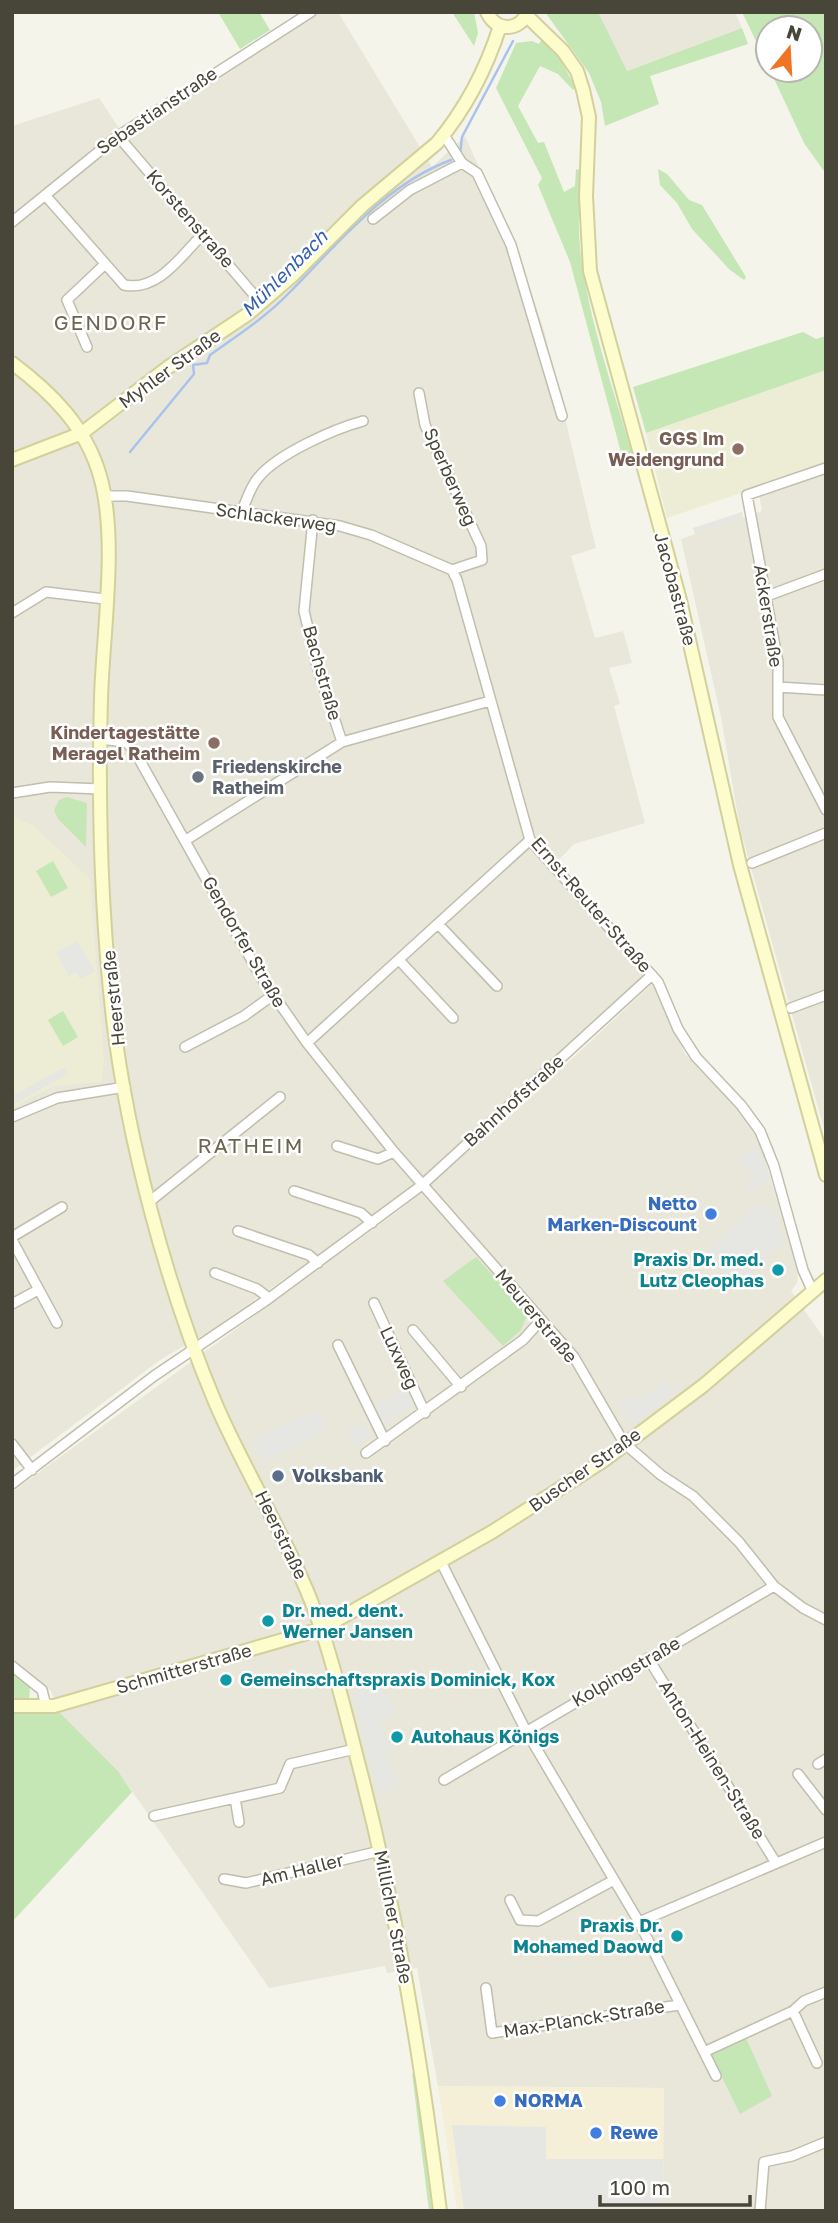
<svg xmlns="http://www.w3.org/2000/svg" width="838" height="2223" viewBox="0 0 838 2223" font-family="'Golos Text',sans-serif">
	<rect width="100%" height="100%" fill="#f4f4ea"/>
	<path fill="#e8e7d9" d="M 315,12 L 338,12 L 432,167 L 465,136 L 520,259 L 544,330 L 596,548 L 571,556 L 595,638 L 623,631 L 632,663 L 609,668 L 620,704 L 614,706 L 645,823 L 574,844 L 549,870 L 648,973 L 411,1190 L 210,1331 L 160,1360 L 12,1471 L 12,126 L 99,98 L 125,137 Z
		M 598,12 L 735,12 L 742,28 L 626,71 Z
		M 826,470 L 826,1136 L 740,828 L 721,717 L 681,539 L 762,511 L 759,494 Z
		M 653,983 L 685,1054 L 742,1114 L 759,1139 L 798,1272 L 797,1283 L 791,1291 L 826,1341 L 826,2211 L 662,2211 L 664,2088 L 438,2086 L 417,1968 L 387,1973 L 385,1966 L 269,1988 L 118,1771 L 59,1713 L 51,1691 L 12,1659 L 12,1492 L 401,1209 L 529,1099 Z"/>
	<path fill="#f5efd7" d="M 438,2086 L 664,2088 L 663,2211 L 457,2211 Z"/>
	<path fill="#edecd5" d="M 826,370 L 826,464 L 667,518 L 646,433 Z
		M 12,815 L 34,826 L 90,879 L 104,1060 L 102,1082 L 54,1086 L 12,1108 Z"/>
	<path fill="#c5e6b5" d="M 218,12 L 259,12 L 270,30 L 240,49 Z
		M 452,12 L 474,12 L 478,33 L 474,46 Z
		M 545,12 L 598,12 L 627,71 L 742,28 L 748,44 L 650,76 L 659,104 L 605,126 L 601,102 L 589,73 Z
		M 742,12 L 826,12 L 826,174 L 804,143 L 770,70 L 810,70 L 810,28 L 768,28 L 768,66 Z
		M 542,39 L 562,62 L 575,87 L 573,90 L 558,74 L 540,66 L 518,106 L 538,143 L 544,142 L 564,192 L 575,186 L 576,169 L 582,171 C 581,191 578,211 579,231 C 581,298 613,388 632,453 L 622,456 L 570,262 L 538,185 L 542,178 L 496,88 L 516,43 L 532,41 L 539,44 Z
		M 658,169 L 667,174 L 689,200 L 702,205 L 746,277 L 744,280 L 730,270 L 692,229 L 677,203 L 660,185 Z
		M 803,332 L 816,339 L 826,336 L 826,370 L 646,433 L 633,387 Z
		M 67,797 L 87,803 L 86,847 L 58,819 L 54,810 L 59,800 Z
		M 53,861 L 68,888 L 51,897 L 36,871 Z
		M 63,1011 L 78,1037 L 63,1046 L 48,1020 Z
		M 476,1257 L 528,1313 L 521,1330 L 503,1346 L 443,1281 Z
		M 12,1669 L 30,1688 L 29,1700 L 12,1700 Z
		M 12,1710 L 60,1713 L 118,1771 L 132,1792 L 12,1922 Z
		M 746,2038 L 772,2096 L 740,2114 L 711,2055 Z
		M 412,2073 L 416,2078 L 432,2211 L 429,2211 Z"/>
	<path fill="#e6e6e2" d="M 742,512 L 743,518 L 695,534 L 693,528 Z
		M 77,941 L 95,971 L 80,979 L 76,972 L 69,976 L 56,953 Z
		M 65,1067 L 68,1074 L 12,1105 L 12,1096 Z
		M 758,1146 L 770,1177 L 751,1193 L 745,1188 L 755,1177 L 737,1161 L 751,1147 Z
		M 758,1203 L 777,1213 L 784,1241 L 739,1283 L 700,1260 Z
		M 666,1379 L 676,1392 L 634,1425 L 615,1404 L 632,1395 L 640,1401 Z
		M 417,1382 L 426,1397 L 384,1425 L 375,1406 Z
		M 318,1409 L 328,1431 L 263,1462 L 253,1440 Z
		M 365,1423 L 372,1437 L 355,1446 L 347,1432 Z
		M 379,1681 L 398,1712 L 379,1725 L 394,1749 L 385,1755 L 400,1777 L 396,1788 L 377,1793 L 352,1693 Z
		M 452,2125 L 546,2127 L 546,2159 L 663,2159 L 663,2211 L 464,2211 Z"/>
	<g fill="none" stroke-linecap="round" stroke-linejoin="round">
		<path stroke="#aac2ee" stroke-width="2.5" d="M 460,155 L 462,137 L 513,41
			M 130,452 L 194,374 L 193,365 L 207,363 L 210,355 C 238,335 266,317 290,292 C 338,243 386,184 451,160"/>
		<g stroke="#c0bead" stroke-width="12">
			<path id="street" d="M 444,135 L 462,163 L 477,173 L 511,245 L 562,416
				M 118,136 L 261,303
				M 45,195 L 124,285 C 158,292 181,256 203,234
				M 373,219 L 410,190 L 462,163
				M 12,222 L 118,136 L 311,12
				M 87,347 L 67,300 L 104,265
				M 826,468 L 747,495 L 778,662 L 778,717 L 826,810
				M 104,496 L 127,496 L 340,526 L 371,535 L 452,570 L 482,560 L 481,546 L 425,425 L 419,393
				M 241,513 C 246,502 250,487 258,478 C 277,454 334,429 363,421
				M 313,520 L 304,611 L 317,666 L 342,742
				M 452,570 L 457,580 L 530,840 L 658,982 L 678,1029 L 696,1057 L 741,1105 L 760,1131 L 774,1166 L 803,1270 L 812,1290
				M 767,596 L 826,574
				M 12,613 L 46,592 L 105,599
				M 778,687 L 826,690
				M 100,739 L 126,742 L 134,750 L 261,977 L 307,1043 L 394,1152 L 574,1357 L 624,1443 L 661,1475 L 693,1496 L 739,1542 L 774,1586 L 803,1608 L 826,1620
				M 12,793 L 50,787 L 101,789
				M 186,840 L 342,742 L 490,701
				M 752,863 L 826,833
				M 439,925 L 497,986
				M 399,960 L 453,1018
				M 791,1008 L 826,995
				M 307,1043 L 530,840
				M 185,1047 L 244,1016 L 273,995
				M 12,1117 L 57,1098 L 125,1087
				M 337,1146 L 378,1159 L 394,1152
				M 294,1191 L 361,1213 L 372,1223
				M 149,1202 L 280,1097
				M 238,1231 L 309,1255 L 318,1263
				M 12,1237 L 62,1207
				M 12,1240 L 57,1323
				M 215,1273 L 257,1289 L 269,1298
				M 374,1303 L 425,1413
				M 12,1304 L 38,1290
				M 413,1330 L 461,1387
				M 338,1345 L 385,1441
				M 12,1444 L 32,1470
				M 366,1453 L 523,1340 L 541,1320
				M 12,1484 L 154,1376 L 268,1299 L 422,1185 L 652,975
				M 440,1560 L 526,1731 L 639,1922 L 716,2076
				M 648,1658 L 776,1863
				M 12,1666 L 42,1690 L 46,1706
				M 818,1764 L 826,1759
				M 798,1774 L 826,1810
				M 444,1780 L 774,1586
				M 235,1798 L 239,1822
				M 154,1816 L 280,1788 L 290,1764 L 355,1749
				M 224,1879 L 246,1883 L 380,1851
				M 510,1900 L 520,1920 L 538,1921 L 614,1880
				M 639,1922 L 826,1842
				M 486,1988 L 492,2033 L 679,2005
				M 793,2011 L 817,2063
				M 704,2052 L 793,2011 L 804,2001 L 826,1992
				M 760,2211 L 764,2162 L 792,2156 L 826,2142"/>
		</g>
		<g stroke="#d2d09c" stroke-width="16">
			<path id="secondary" d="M 487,12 C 496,32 519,32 528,12
				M 527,16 L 563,51 L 577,71 L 583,90 L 589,117 L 586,196 L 590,271 L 680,600 L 740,865 L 826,1175
				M 12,363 C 52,393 86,427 100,476 C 118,538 103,632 101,698 C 98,804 101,913 113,1019 C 128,1142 167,1288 215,1402 C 247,1477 292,1545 319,1622 C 335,1668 346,1715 358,1762 C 397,1910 421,2059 440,2211
				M 12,460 L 82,433 L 167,368 L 248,314 L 292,276 L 362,206 L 437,143 C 467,107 486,70 500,26
				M 12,1706 L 54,1706 L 321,1629 L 492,1532 L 603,1461 L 704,1385 L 826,1280"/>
		</g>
		<use href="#street" stroke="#fff" stroke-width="9"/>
		<use href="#secondary" stroke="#fcfccd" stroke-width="12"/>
	</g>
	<g fill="#8d6e63" stroke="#fff" stroke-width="2.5">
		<circle cx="738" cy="449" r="7"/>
		<circle cx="214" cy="743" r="7"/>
	</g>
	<circle fill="#6b7280" stroke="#fff" stroke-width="2.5" cx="198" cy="777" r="7"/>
	<g fill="#3f7fe0" stroke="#fff" stroke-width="2.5">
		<circle cx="711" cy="1214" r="7"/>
		<circle cx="500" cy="2101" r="7"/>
		<circle cx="596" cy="2133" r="7"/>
	</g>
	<g fill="#0f9aa8" stroke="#fff" stroke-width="2.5">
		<circle cx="778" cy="1270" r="7"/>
		<circle cx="268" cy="1621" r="7"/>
		<circle cx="226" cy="1680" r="7"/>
		<circle cx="397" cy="1737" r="7"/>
		<circle cx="677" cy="1936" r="7"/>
	</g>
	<circle fill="#5c6f8a" stroke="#fff" stroke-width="2.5" cx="278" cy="1476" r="7"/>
	<g text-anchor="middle" stroke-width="5" stroke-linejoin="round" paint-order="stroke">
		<g font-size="18" fill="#484639" stroke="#fff">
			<text transform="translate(157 111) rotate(-34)" y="6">Sebastianstraße</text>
			<text transform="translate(190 219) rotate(49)" y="6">Korstenstraße</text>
			<text transform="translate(170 369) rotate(-36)" y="6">Myhler Straße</text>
			<text transform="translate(450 477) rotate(66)" y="6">Sperberweg</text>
			<text transform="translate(276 518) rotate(8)" y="6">Schlackerweg</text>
			<text transform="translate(675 589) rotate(75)" y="6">Jacobastraße</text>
			<text transform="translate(768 616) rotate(81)" y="6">Ackerstraße</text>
			<text transform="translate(322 673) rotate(74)" y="6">Bachstraße</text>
			<text transform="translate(591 905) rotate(49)" y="6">Ernst-Reuter-Straße</text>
			<text transform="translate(244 942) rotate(60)" y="6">Gendorfer Straße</text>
			<text transform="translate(114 998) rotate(-96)" y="6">Heerstraße</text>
			<text transform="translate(514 1101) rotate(-42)" y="6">Bahnhofstraße</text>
			<text transform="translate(536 1316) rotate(50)" y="6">Meurerstraße</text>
			<text transform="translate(399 1358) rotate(65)" y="6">Luxweg</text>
			<text transform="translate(585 1470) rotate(-35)" y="6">Buscher Straße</text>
			<text transform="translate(281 1535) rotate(64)" y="6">Heerstraße</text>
			<text transform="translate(184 1669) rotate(-16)" y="6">Schmitterstraße</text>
			<text transform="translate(626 1672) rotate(-30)" y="6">Kolpingstraße</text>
			<text transform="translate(712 1760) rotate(58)" y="6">Anton-Heinen-Straße</text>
			<text transform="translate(302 1870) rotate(-14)" y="6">Am Haller</text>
			<text transform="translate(393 1917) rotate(79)" y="6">Millicher Straße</text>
			<text transform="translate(584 2019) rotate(-9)" y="6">Max-Planck-Straße</text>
		</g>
		<g font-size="18" font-weight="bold" fill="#785e54" stroke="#fff" text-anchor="end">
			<text x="724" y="445">GGS Im<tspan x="724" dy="21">Weidengrund</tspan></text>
			<text x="200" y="739">Kindertagestätte<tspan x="200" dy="21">Meragel Ratheim</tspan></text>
		</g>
		<g font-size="18" font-weight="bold" fill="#5b616d" stroke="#fff" text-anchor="start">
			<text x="212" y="773">Friedenskirche<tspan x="212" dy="21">Ratheim</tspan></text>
		</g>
		<g font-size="18" font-weight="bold" fill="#366cbe" stroke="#fff" text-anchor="start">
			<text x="697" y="1210" text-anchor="end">Netto<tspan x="697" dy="21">Marken-Discount</tspan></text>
			<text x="514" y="2107">NORMA</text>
			<text x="610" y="2139">Rewe</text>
		</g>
		<g font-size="18" font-weight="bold" fill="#0d838f" stroke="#fff" text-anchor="start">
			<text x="764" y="1266" text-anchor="end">Praxis Dr. med.<tspan x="764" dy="21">Lutz Cleophas</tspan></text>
			<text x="282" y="1617">Dr. med. dent.<tspan x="282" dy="21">Werner Jansen</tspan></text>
			<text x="240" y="1686">Gemeinschaftspraxis Dominick, Kox</text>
			<text x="411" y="1743">Autohaus Königs</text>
			<text x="663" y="1932" text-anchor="end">Praxis Dr.<tspan x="663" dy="21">Mohamed Daowd</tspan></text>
		</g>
		<g font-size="18" font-weight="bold" fill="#4e5e75" stroke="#fff" text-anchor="start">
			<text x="292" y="1482">Volksbank</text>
		</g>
		<g font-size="19" font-style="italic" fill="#3560b0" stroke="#fff">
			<text transform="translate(284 273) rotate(-45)" y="7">Mühlenbach</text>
		</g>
		<g font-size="21" letter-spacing="2" fill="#6b6650" stroke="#fff">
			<text x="111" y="330">GENDORF</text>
			<text x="251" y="1153">RATHEIM</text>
		</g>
	</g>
	<rect width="838" height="2223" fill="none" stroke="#484639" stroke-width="28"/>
	<g transform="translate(789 49) rotate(18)"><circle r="33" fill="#ffffff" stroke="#b6b5b0" stroke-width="2"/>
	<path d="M0-5L12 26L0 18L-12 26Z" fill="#f07426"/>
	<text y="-10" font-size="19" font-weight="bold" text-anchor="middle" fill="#484639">N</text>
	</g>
	<path d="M600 2195v10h150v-10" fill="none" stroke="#484639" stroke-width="3.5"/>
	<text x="610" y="2195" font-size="21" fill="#484639" stroke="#ffffff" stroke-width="5" paint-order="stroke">100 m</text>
</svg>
